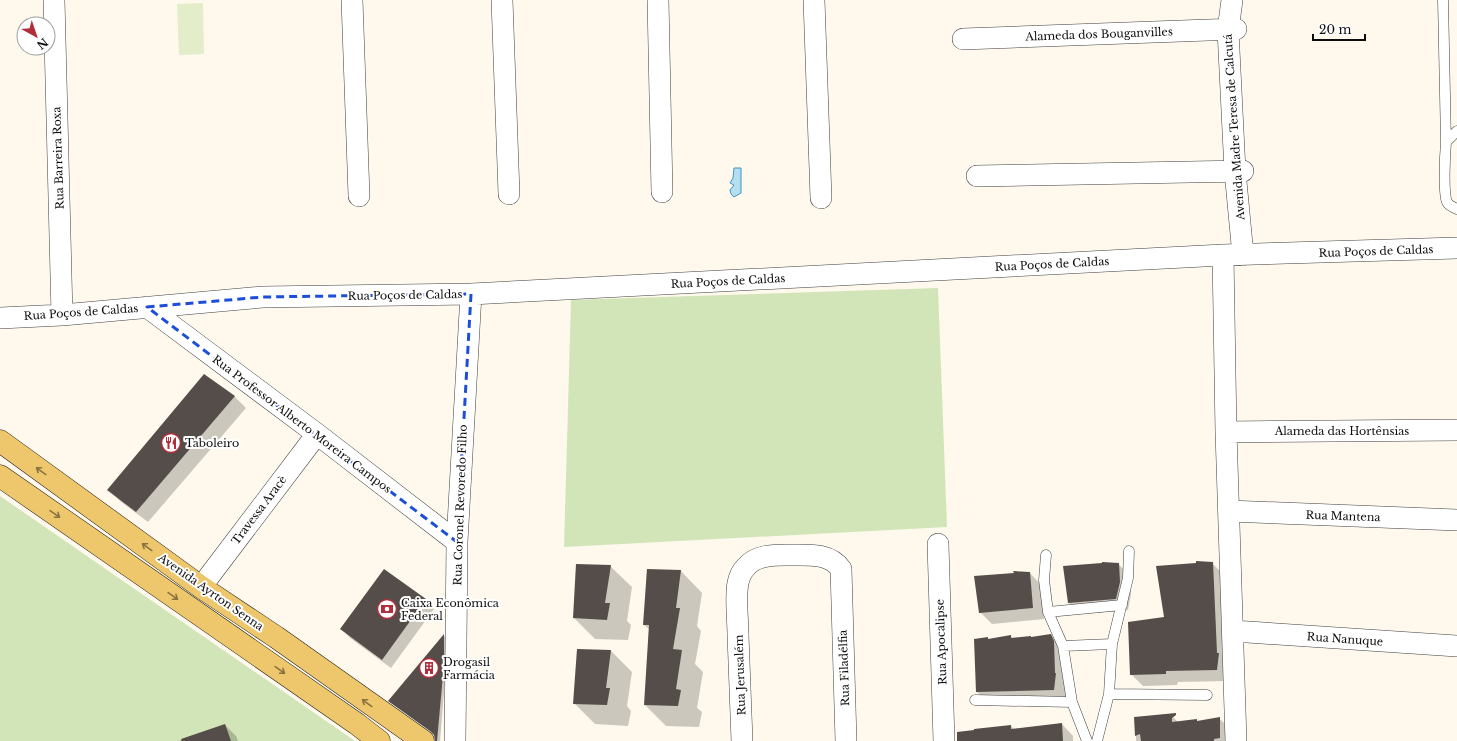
<svg xmlns="http://www.w3.org/2000/svg" width="1457" height="741" viewBox="0 0 1457 741" font-family="'Libre Baskerville',serif">
	<rect width="100%" height="100%" fill="#fef9ec"/>
	<path fill="#d2e5b9" d="M 938,288 L 947,527 L 564,547 L 571,300 Z
		M 0,496 L 355,741 L 0,741 Z"/>
	<path fill="#e3edca" d="M 203,3 L 204,54 L 179,55 L 177,4 Z"/>
	<path fill="#b5def1" stroke="#4196c2" d="M 734,168 L 741,168 L 741,193 L 734,197 L 731,194 L 730,190 L 734,185 L 730,183 L 733,178 Z"/>
	<path fill="#0003" d="M 204,375 L 235,397 L 246,408 L 148,522 L 120,501 L 109,490 Z
		M 1212,563 L 1224,575 L 1228,681 L 1178,682 L 1177,685 L 1143,686 L 1131,674 L 1165,618 Z
		M 1118,564 L 1130,575 L 1131,594 L 1128,610 L 1080,614 L 1069,603 Z
		M 610,566 L 632,587 L 627,621 L 631,625 L 628,640 L 595,639 L 574,618 Z
		M 647,570 L 681,571 L 702,593 L 697,626 L 701,631 L 695,664 L 703,672 L 697,708 L 702,712 L 699,727 L 666,726 L 645,705 L 649,629 L 644,625 Z
		M 1030,573 L 1041,585 L 1044,619 L 992,624 L 980,612 Z
		M 425,600 L 434,609 L 391,668 L 350,638 L 342,629 Z
		M 1050,635 L 1062,647 L 1067,685 L 1065,701 L 989,703 L 977,692 L 988,638 L 989,640 L 1011,636 L 1013,639 L 1031,638 Z
		M 444,636 L 446,638 L 446,667 L 440,741 L 436,741 L 435,736 L 433,732 L 389,701 Z
		M 611,651 L 632,672 L 627,706 L 631,711 L 628,726 L 595,724 L 574,703 Z
		M 1171,715 L 1179,723 L 1198,722 L 1219,718 L 1231,730 L 1231,741 L 1136,741 L 1136,718 Z
		M 1062,724 L 1073,736 L 1073,741 L 976,741 L 1011,726 L 1014,729 Z
		M 225,725 L 236,736 L 238,741 L 178,741 Z"/>
	<path fill="#544d49" d="M 204,374 L 235,396 L 136,512 L 107,490 Z
		M 1196,561 L 1213,562 L 1217,653 L 1219,653 L 1217,670 L 1166,671 L 1166,674 L 1130,675 L 1128,622 L 1164,617 L 1156,566 L 1196,563 Z
		M 1102,562 L 1119,563 L 1120,582 L 1116,599 L 1068,603 L 1063,566 L 1102,563 Z
		M 576,564 L 611,565 L 605,603 L 610,603 L 607,620 L 573,618 Z
		M 384,569 L 426,599 L 382,660 L 340,629 Z
		M 647,569 L 681,570 L 676,608 L 680,608 L 673,649 L 682,650 L 676,689 L 681,690 L 678,706 L 644,705 L 649,625 L 643,625 Z
		M 1013,571 L 1030,572 L 1033,608 L 979,613 L 974,576 L 1014,573 Z
		M 444,634 L 444,664 L 437,741 L 435,741 L 434,735 L 430,731 L 388,701 Z
		M 1051,634 L 1054,641 L 1055,673 L 1056,673 L 1054,690 L 976,692 L 974,639 L 988,637 L 988,639 L 1011,635 L 1011,638 L 1031,636 L 1031,637 Z
		M 577,649 L 611,650 L 606,688 L 610,688 L 607,705 L 573,704 Z
		M 1176,713 L 1176,715 L 1172,718 L 1172,722 L 1197,719 L 1197,721 L 1220,717 L 1220,738 L 1214,739 L 1214,741 L 1141,741 L 1140,734 L 1135,736 L 1134,717 Z
		M 1062,723 L 1063,741 L 957,741 L 957,732 L 974,730 L 974,729 L 1011,725 L 1011,729 Z
		M 225,724 L 231,741 L 182,741 L 181,739 Z"/>
	<g fill="none" stroke-linecap="round" stroke-linejoin="round">
		<g stroke="#3f3f3f" stroke-width="11">
			<path id="service" d="M 1443,0 L 1446,142
				M 1457,131 L 1446,142 C 1445,154 1443,193 1447,202 C 1449,206 1453,207 1457,209
				M 1046,555 L 1044,580 L 1048,612 L 1122,605
				M 1063,646 L 1112,644
				M 1109,694 L 1207,695
				M 975,700 L 1072,702 L 1063,646 L 1048,612
				M 1072,702 L 1087,741
				M 1097,741 L 1109,694 L 1112,644 L 1128,578 L 1129,551"/>
		</g>
		<g stroke="#3f3f3f" stroke-width="22">
			<path id="minor" d="M 54,0 L 62,315
				M 352,0 L 359,196
				M 502,0 L 509,194
				M 658,0 L 662,192
				M 814,0 L 821,198
				M 1232,0 L 1228,30 L 1235,171 L 1243,255
				M 963,39 L 1236,29
				M 977,176 L 1243,171
				M 1223,255 L 1226,432 L 1236,741
				M 147,307 L 317,434 L 457,542
				M 0,318 L 62,315 L 263,297 L 471,294 L 1223,255 L 1457,248
				M 1226,432 L 1457,430
				M 1229,511 L 1457,520
				M 938,544 L 944,741
				M 201,587 L 317,434
				M 1233,631 L 1457,646
				M 455,741 L 457,542 L 471,294
				M 742,741 C 741,706 739,670 738,635 C 738,619 735,598 738,583 C 739,578 742,571 746,567 C 757,554 776,555 791,555 C 809,555 830,553 841,569 L 846,741"/>
		</g>
		<g stroke="#1d1d1d" stroke-width="23">
			<path id="primary" d="M 0,441 L 201,587 L 276,637 L 423,741
				M 0,476 L 357,724 L 379,741"/>
		</g>
		<use href="#service" stroke="#fff" stroke-width="10"/>
		<use href="#minor" stroke="#fff" stroke-width="21"/>
		<use href="#primary" stroke="#eec76c" stroke-width="22"/>
	</g>
	<defs><path id="oneway-shaft" d="M-6 0H5M1.5-3L5.5 0L1.5 3" fill="none" stroke-width="1.6" stroke-linecap="round" stroke-linejoin="round"/></defs>
	<g stroke="#887341">
		<use href="#oneway-shaft" transform="translate(41 471) rotate(-144)"/>
		<use href="#oneway-shaft" transform="translate(55 514) rotate(35)"/>
		<use href="#oneway-shaft" transform="translate(147 547) rotate(-144)"/>
		<use href="#oneway-shaft" transform="translate(173 596) rotate(35)"/>
		<use href="#oneway-shaft" transform="translate(280 670) rotate(35)"/>
		<use href="#oneway-shaft" transform="translate(367 703) rotate(-144)"/>
	</g>
	<path fill="none" stroke="#1d4ed8" stroke-width="3" stroke-dasharray="8 5" stroke-linejoin="round" d="M 471,294 L 457,542 L 147,307 L 263,297 Z"/>
	<defs>
		<g id="restaurant-ring" transform="scale(1)"><circle r="9.5" fill="#fff" stroke="#b12f3c" stroke-width="1.5"/><path d="M-5-6h1v4h1v-4h1v4h1v-4h1v5L-1.5 .5V6h-2V.5L-5-1ZM5-6V6H3V1.5H1.5Q1.5-4 5-6Z" fill="#b12f3c"/></g>
		<g id="bank-ring" transform="scale(1)"><circle r="9.5" fill="#fff" stroke="#b12f3c" stroke-width="1.5"/><path d="M-6-4H6V4H-6ZM0-2.3a2.3 2.3 0 1 0 0 4.6a2.3 2.3 0 1 0 0-4.6Z" fill="#b12f3c"/></g>
		<g id="building-ring" transform="scale(1)"><circle r="9.5" fill="#fff" stroke="#b12f3c" stroke-width="1.5"/><path d="M-4-6H4V6H1V3H-1V6H-4ZM-2.5-4.3h1.7v1.8h-1.7ZM.8-4.3h1.7v1.8H.8ZM-2.5-1h1.7V.8h-1.7ZM.8-1h1.7V.8H.8Z" fill="#b12f3c"/></g>
	</defs>
	<g fill-rule="evenodd">
		<use href="#restaurant-ring" x="171" y="443"/>
		<use href="#bank-ring" x="387" y="609"/>
		<use href="#building-ring" x="429" y="668"/>
	</g>
	<g text-anchor="middle" stroke-width="4" stroke-linejoin="round" paint-order="stroke">
		<g font-size="11" fill="#0c0c0c" stroke="#fff">
			<text transform="translate(1099 34) rotate(-2)" y="4">Alameda dos Bouganvilles</text>
			<text transform="translate(1234 127) rotate(-94)" y="4">Avenida Madre Teresa de Calcutá</text>
			<text transform="translate(58 158) rotate(-92)" y="4">Rua Barreira Roxa</text>
			<text transform="translate(1376 251) rotate(-2)" y="4">Rua Poços de Caldas</text>
			<text transform="translate(1052 264) rotate(-3)" y="4">Rua Poços de Caldas</text>
			<text transform="translate(728 281) rotate(-3)" y="4">Rua Poços de Caldas</text>
			<text transform="translate(405 295) rotate(-1)" y="4">Rua Poços de Caldas</text>
			<text transform="translate(81 312) rotate(-4)" y="4">Rua Poços de Caldas</text>
			<text transform="translate(302 424) rotate(37)" y="4">Rua Professor Alberto Moreira Campos</text>
			<text x="1342" y="435">Alameda das Hortênsias</text>
			<text transform="translate(460 505) rotate(-88)" y="4">Rua Coronel Revoredo Filho</text>
			<text transform="translate(259 510) rotate(-53)" y="4">Travessa Aracè</text>
			<text transform="translate(1343 516) rotate(2)" y="4">Rua Mantena</text>
			<text transform="translate(211 592) rotate(35)" y="4">Avenida Ayrton Senna</text>
			<text transform="translate(1345 639) rotate(4)" y="4">Rua Nanuque</text>
			<text transform="translate(941 642) rotate(-92)" y="4">Rua Apocalipse</text>
			<text transform="translate(844 668) rotate(-92)" y="4">Rua Filadélfia</text>
			<text transform="translate(740 675) rotate(-92)" y="4">Rua Jerusalém</text>
		</g>
		<g font-size="11" fill="#0c0c0c" stroke="#fff" text-anchor="start">
			<text x="185" y="447">Taboleiro</text>
			<text x="401" y="607">Caixa Econômica<tspan x="401" dy="13">Federal</tspan></text>
			<text x="443" y="666">Drogasil<tspan x="443" dy="13">Farmácia</tspan></text>
		</g>
	</g>
	<g transform="translate(36 36) rotate(140)"><circle r="19" fill="#ffffff" stroke="#9e9e9e"/>
	<path d="M0-3L7 15L0 10L-7 15Z" fill="#b12f3c"/>
	<text y="-6" font-size="11" font-weight="bold" text-anchor="middle" fill="#0c0c0c">N</text>
	</g>
	<path d="M1313 34v6h52v-6" fill="none" stroke="#0c0c0c" stroke-width="2"/>
	<text x="1319" y="34" font-size="12" fill="#0c0c0c" stroke="#ffffff" stroke-width="3" paint-order="stroke">20 m</text>
</svg>
